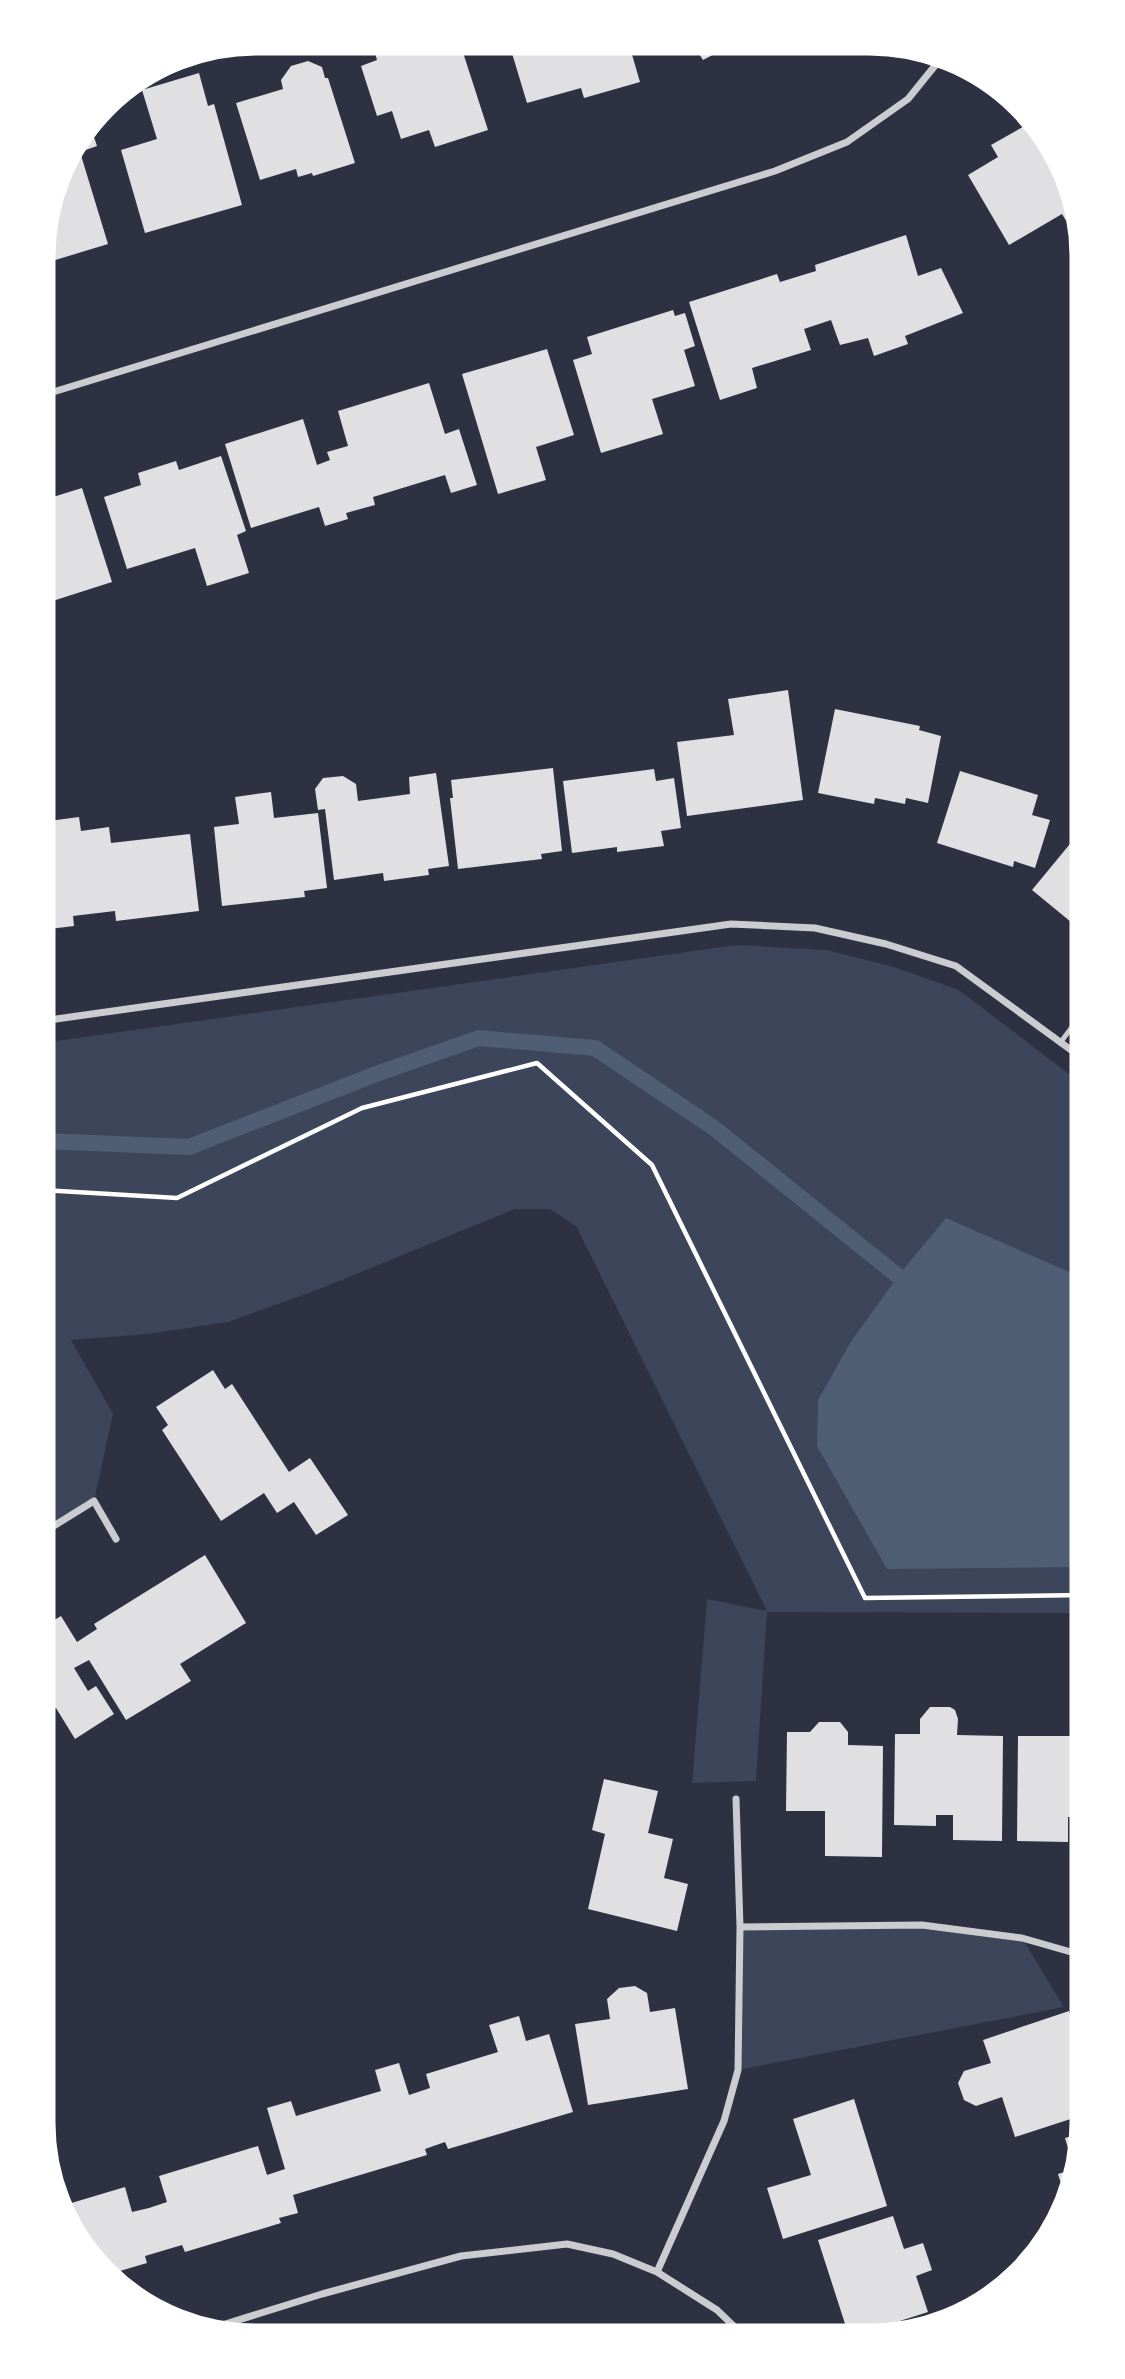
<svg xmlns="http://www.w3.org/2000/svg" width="1125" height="2379" viewBox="0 0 1125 2379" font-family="'Open Sans',sans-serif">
	<rect width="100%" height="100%" fill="#2d3142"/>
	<path fill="#3c4559" d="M 736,945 L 827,950 L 891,966 L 959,990 L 1082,1084 L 1084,1613 L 767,1612 L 756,1781 L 692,1783 L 707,1599 L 767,1611 L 576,1226 L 550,1209 L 515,1209 L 322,1288 L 228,1322 L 148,1334 L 71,1340 L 113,1414 L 94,1501 L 44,1532 L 42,1043 Z
		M 922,1925 L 1022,1938 L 1064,2007 L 738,2070 L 740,1927 Z"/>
	<path fill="#4f5d75" d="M 946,1218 L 1083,1278 L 1084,1567 L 887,1569 L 817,1446 L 818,1400 L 850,1343 L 898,1276 Z"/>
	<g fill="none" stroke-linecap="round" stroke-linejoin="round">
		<path stroke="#4f5d75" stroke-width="16" d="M 42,1141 L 189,1147 L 379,1073 L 479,1038 L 595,1048 L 714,1128 L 898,1276"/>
	</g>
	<path fill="#e0e0e3" d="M 371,39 L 441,40 L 442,42 L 459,40 L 488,130 L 435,147 L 429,130 L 401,139 L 392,111 L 377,116 L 361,66 L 377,60 Z
		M 508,40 L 628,41 L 640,82 L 584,98 L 581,88 L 527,103 Z
		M 691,41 L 714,41 L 748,42 L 731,52 L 728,47 L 703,60 Z
		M 308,61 L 322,67 L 325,78 L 328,78 L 355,163 L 313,176 L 312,173 L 298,177 L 296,169 L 260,180 L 236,103 L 283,89 L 281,80 L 291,66 Z
		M 199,73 L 208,106 L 214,104 L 242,205 L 145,233 L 121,150 L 157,139 L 142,90 Z
		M 1035,120 L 1057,147 L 1079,199 L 1079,242 L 1062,214 L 1009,245 L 968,175 L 998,157 L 991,145 Z
		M 89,122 L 97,146 L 80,152 L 108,244 L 39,265 L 39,241 L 61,159 Z
		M 906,235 L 918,276 L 941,268 L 963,313 L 905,336 L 908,344 L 874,356 L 868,338 L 840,345 L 831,320 L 804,329 L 811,350 L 752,368 L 757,388 L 720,400 L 689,302 L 777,274 L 780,282 L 816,271 L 815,265 Z
		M 673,310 L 675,316 L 685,313 L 695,346 L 684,350 L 695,386 L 652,399 L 663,434 L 601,453 L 573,360 L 592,354 L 587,337 Z
		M 547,349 L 574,435 L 536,447 L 546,480 L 498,494 L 462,374 Z
		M 429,383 L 445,434 L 459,429 L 477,485 L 451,493 L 445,475 L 373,497 L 375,505 L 346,513 L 348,519 L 325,526 L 319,507 L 251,528 L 225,444 L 303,419 L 317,465 L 330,460 L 327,452 L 348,446 L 338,411 Z
		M 221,456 L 246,531 L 237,535 L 249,573 L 207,586 L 195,548 L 127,569 L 104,497 L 141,485 L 138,473 L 176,461 L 179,470 Z
		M 82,488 L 112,582 L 40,605 L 40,501 Z
		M 788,690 L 803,800 L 687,816 L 677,742 L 734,735 L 728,699 Z
		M 835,709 L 920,726 L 919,730 L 941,736 L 928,803 L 906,798 L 905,804 L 875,798 L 874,804 L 818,793 Z
		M 553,768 L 562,851 L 541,854 L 542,859 L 458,869 L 450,798 L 453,798 L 451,780 Z
		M 654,769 L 656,781 L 674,778 L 681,828 L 661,831 L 664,846 L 617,852 L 617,847 L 572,853 L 563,781 Z
		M 960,771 L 1038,795 L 1032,815 L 1050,820 L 1035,868 L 1014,861 L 1013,867 L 937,843 Z
		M 436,773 L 449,866 L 428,869 L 429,875 L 384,881 L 383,873 L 334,880 L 325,809 L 318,810 L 315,789 L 323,778 L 343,776 L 356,784 L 358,801 L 410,794 L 409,777 Z
		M 271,792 L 274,818 L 318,813 L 327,888 L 304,891 L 305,897 L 222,906 L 214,827 L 239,824 L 235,797 Z
		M 79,817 L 81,831 L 109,827 L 111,843 L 190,834 L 199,911 L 116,921 L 115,911 L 73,916 L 74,926 L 41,930 L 41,832 L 50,831 L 49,821 Z
		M 1079,833 L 1081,834 L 1082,931 L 1032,890 Z
		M 213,1370 L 225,1389 L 232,1384 L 289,1472 L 310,1458 L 348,1515 L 316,1535 L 294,1502 L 277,1513 L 264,1493 L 221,1521 L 162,1430 L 168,1425 L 156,1407 Z
		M 205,1555 L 246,1623 L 180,1664 L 191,1681 L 126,1720 L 89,1660 L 74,1668 L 88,1691 L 96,1686 L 114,1714 L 75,1739 L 56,1708 L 44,1715 L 44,1622 L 46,1625 L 61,1616 L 77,1642 L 97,1629 L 94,1624 Z
		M 930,1707 L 950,1707 L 955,1710 L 958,1719 L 957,1735 L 1003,1736 L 1002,1841 L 953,1840 L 953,1815 L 936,1815 L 936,1826 L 894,1825 L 895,1734 L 920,1734 L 920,1719 Z
		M 819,1722 L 840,1722 L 848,1732 L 848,1745 L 883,1746 L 882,1857 L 825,1856 L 825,1811 L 786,1811 L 787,1732 L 810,1732 Z
		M 1018,1736 L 1085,1736 L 1085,1828 L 1080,1828 L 1080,1817 L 1068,1817 L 1068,1842 L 1017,1841 Z
		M 604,1779 L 658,1791 L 648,1833 L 673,1839 L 664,1878 L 688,1884 L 677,1931 L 588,1909 L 605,1834 L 592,1830 Z
		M 635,1986 L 647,1993 L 650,2012 L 675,2008 L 688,2089 L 588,2105 L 575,2024 L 610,2019 L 607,1999 L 619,1988 Z
		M 1069,2011 L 1086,2060 L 1086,2114 L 1015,2137 L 1002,2097 L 976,2106 L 964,2100 L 958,2083 L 964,2071 L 991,2063 L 983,2040 Z
		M 519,2016 L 526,2041 L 549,2034 L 573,2112 L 448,2149 L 445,2142 L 425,2149 L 427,2155 L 293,2195 L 298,2213 L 279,2218 L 281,2223 L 185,2252 L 182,2245 L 145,2256 L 147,2263 L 103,2276 L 75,2244 L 58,2207 L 125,2187 L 132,2212 L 149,2208 L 167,2202 L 159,2176 L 258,2146 L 267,2175 L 285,2169 L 267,2108 L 291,2101 L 296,2116 L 381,2091 L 375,2070 L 399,2063 L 409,2095 L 430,2088 L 426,2074 L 498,2052 L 489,2025 Z
		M 854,2099 L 887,2206 L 783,2239 L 767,2188 L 811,2175 L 793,2119 Z
		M 1086,2132 L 1086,2138 L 1069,2209 L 1058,2174 L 1074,2169 L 1065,2138 Z
		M 893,2216 L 904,2249 L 923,2243 L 932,2270 L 916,2276 L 928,2312 L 862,2333 L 848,2333 L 818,2240 Z
		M 946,2321 L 947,2323 L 926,2333 L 911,2333 Z
		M 492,2327 L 553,2333 L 553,2335 L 492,2335 Z"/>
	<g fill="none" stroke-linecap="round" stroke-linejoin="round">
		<path stroke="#fff" stroke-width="4.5" d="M 42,1190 L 177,1198 L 362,1108 L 537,1063 L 652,1165 L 865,1598 L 1084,1595"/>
		<path stroke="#caccd0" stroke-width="5" d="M 1060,1043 L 1082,1014"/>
		<path stroke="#caccd0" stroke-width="7" d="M 40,396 L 775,171 L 847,142 L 908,99 L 942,57
			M 42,1021 L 731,924 L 815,928 L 886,944 L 956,966 L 1082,1058
			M 44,1532 L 94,1501 L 116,1539
			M 740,1927 L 922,1925 L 1022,1938 L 1085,1956
			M 657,2272 L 724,2121 L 738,2070 L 740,1927 L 736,1799
			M 203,2331 L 322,2294 L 461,2256 L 567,2244 L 613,2254 L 657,2272 L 717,2310 L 742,2334"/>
	</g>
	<path d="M0 0H1125V2379H0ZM256 51H869A205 205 0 0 1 1074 256V2123A205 205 0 0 1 869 2328H256A205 205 0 0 1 51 2123V256A205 205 0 0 1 256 51Z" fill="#fff" fill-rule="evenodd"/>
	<path fill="none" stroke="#fff" stroke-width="9" d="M256 51H869A205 205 0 0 1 1074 256V2123A205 205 0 0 1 869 2328H256A205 205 0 0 1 51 2123V256A205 205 0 0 1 256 51Z"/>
</svg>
